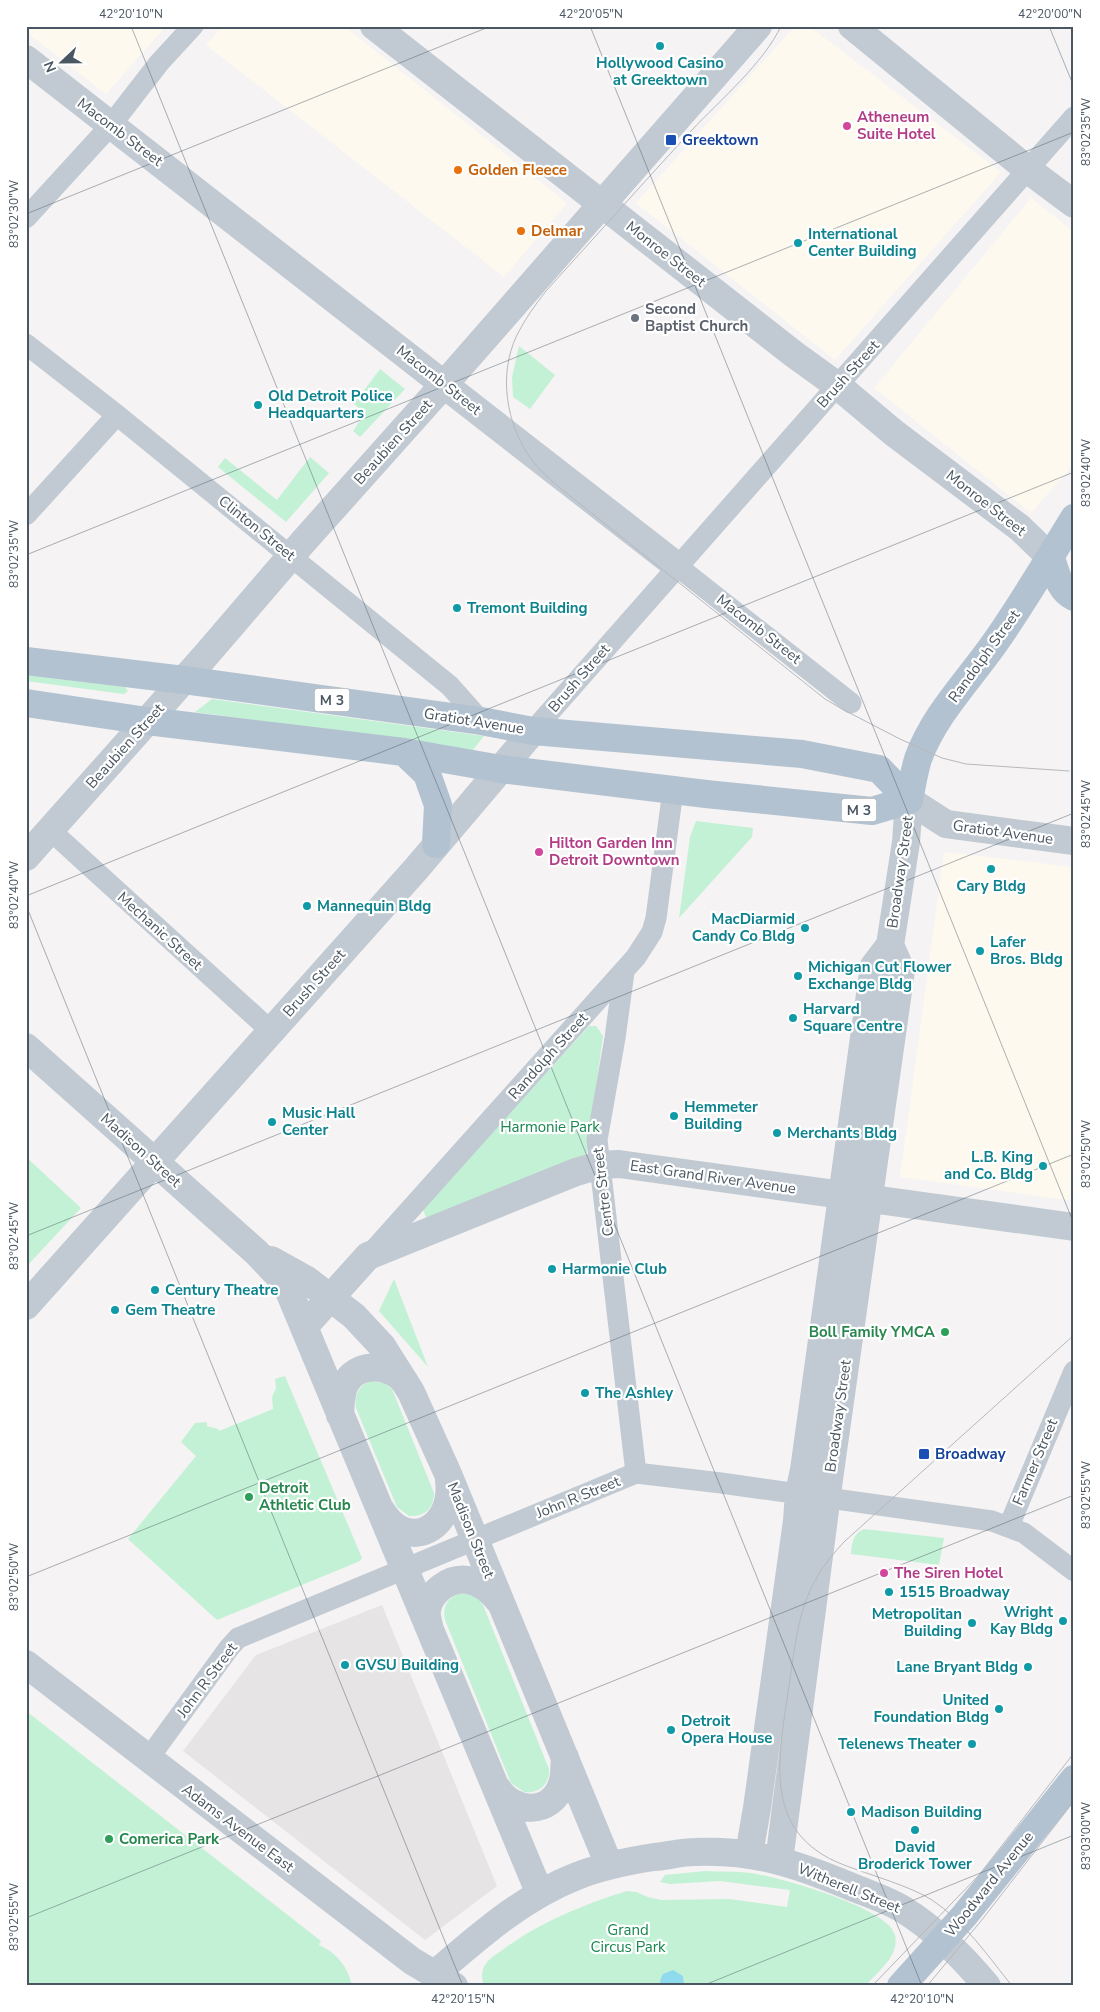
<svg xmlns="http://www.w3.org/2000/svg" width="1100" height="2012" viewBox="0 0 1100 2012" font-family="'Nunito Sans',sans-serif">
	<rect width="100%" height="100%" fill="#f5f3f3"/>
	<path fill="#fdf9ef" d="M 26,26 L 166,26 L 106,94 L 26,32 Z
		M 223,26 L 344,26 L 567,203 L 504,277 L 206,45 Z
		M 795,26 L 809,26 L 1001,172 L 835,360 L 636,203 Z
		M 1031,198 L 1074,232 L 1074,464 L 1031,513 L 874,388 Z
		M 944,852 L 1074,867 L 1074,1201 L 900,1177 Z"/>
	<path fill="#e6e4e5" d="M 382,1605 L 497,1886 L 425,1940 L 183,1751 L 256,1655 Z"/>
	<path fill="#c3f1d5" d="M 519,346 L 555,375 L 530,409 L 513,397 L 512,377 Z
		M 380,369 L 405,389 L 360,437 L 353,431 L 365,413 L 354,404 Z
		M 310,457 L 329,473 L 286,522 L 218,467 L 225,458 L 277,500 Z
		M 26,675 L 125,687 L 128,691 L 124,694 L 26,681 Z
		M 212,699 L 484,736 L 473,750 L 195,712 Z
		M 696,821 L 753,828 L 752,837 L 679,918 L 690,837 Z
		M 589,1026 L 596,1026 L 603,1036 L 587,1153 L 581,1158 L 426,1218 L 423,1209 Z
		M 26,1157 L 81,1208 L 26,1267 Z
		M 394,1279 L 428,1367 L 379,1311 Z
		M 285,1376 L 362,1558 L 360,1561 L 217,1620 L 128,1539 L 196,1456 L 181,1442 L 195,1423 L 207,1422 L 207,1426 L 218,1429 L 219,1431 L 273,1409 L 272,1397 L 276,1388 L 275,1379 Z
		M 371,1381 L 384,1383 L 392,1389 L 434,1493 C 434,1508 425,1517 409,1516 L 397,1507 L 356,1408 C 354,1395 359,1385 371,1381 Z
		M 864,1529 L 944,1538 L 939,1565 L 851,1554 C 852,1542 853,1534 864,1529 Z
		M 460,1593 C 470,1593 477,1596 483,1605 L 549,1769 C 550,1784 539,1794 524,1792 L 511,1783 L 445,1620 C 442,1607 447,1598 460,1593 Z
		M 26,1711 L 321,1941 L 319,1945 C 337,1953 348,1967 352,1986 L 26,1986 Z
		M 705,1871 C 720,1872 736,1871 751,1873 C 779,1877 889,1908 895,1935 C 900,1956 877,1972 865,1986 L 484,1986 C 482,1980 481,1973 484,1967 C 487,1960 495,1955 501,1951 C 538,1923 582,1905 627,1891 L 636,1892 L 648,1897 L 661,1900 L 729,1899 L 787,1907 L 790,1890 L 720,1881 L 670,1884 L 660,1882 L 665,1875 Z"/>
	<path fill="#90daee" d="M 673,1970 L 683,1976 L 684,1986 L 661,1986 L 660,1981 L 663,1974 Z"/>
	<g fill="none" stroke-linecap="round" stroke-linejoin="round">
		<path stroke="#c1cad2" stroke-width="21" d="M 26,218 L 111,125 L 159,63 L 193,26
			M 26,344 L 117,415 L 450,686 L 481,721
			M 26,515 L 117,415
			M 677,566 L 851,703
			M 533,731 L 1074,117
			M 50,830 L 271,1031
			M 624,972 L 615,1038 L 597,1140 L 636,1473
			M 372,1252 L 636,957 L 652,932 L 656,918 L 673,790
			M 1009,1526 L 1074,1371
			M 148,1759 L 229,1648 L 238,1638 L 636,1473 L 721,1483 L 992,1521 L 1024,1533 L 1074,1571"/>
		<path stroke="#c1cad2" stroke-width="28" d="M 374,26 L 795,355 L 838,386 L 894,433 L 1020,528 L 1051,558
			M 852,26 L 1027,169 L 1074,204
			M 26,59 L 677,566
			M 26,857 L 206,655 L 303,542 L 455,372 L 758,26
			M 26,1047 L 256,1252 L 277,1274 L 289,1291 L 540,1894
			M 271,1260 L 307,1280 L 354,1316 L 382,1346 L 411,1392 L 448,1474 L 609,1865
			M 26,1306 L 416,869 L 533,731
			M 304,1327 L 368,1256 L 576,1172 L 600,1165 L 619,1164 L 1074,1227
			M 340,1415 C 341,1404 340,1391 347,1381 C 361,1361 391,1365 405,1382
			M 381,1510 C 407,1554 455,1529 449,1480
			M 429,1626 C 428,1621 426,1616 427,1610 C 430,1592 449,1577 468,1580 C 482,1582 492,1592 500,1602
			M 26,1664 L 412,1961 L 454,1986
			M 497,1788 C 513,1814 551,1816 562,1784 C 565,1776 564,1766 565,1757
			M 749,1854 L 757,1808 L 797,1521 L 799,1493 L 804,1470 L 874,966 L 890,945 L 906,842 L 909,800 L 946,824 L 1074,841
			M 779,1861 L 830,1472 L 901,970 L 890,945
			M 435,1974 C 479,1936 523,1897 577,1876 C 602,1866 628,1861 654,1857 C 668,1856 681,1852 695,1852 C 754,1849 799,1865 852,1887 C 869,1894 888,1900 904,1910 C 936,1930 963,1957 987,1986"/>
		<path stroke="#b3c2d1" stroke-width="28" d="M 1051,558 C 1056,572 1059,590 1074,597
			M 26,661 L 184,680 L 481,721 L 533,731 L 802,754 L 879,769 L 909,800
			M 26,703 L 147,721 L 404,752 L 501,769 L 706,794 L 872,811 L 909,800
			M 404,752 L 427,774 L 438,805 L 436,844
			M 909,800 C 912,786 914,772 918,759 C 934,715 968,681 994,644 C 1023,603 1048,560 1074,518
			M 901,1986 L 964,1916 L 1074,1779"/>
		<path stroke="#b5b8bd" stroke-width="1" d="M 781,26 C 764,63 720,100 692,130 C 643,183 595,237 546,291 C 535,305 525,319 517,335 C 498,374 506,424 531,459 C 539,470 550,479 560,488 L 825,699 L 842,709 L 900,739 L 942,758 L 966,764 L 1069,771
			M 872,1986 L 979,1875 L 1074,1753
			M 927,1986 L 981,1921 L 1074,1801
			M 1012,1986 C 988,1956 964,1921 932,1900 C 910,1886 870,1875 844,1865 C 760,1833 779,1756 789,1686 C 798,1625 800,1587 845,1541 L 1074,1335"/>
	</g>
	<path fill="none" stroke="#4a5661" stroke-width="1" stroke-opacity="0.45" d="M 131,26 L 922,1986M 590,26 L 1074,1224M 1049,26 L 1074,87M 26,214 L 491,26M 26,555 L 1074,132M 26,896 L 1074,472M 26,905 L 463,1986M 26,1236 L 1074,813M 26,1577 L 1074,1154M 26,1918 L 1074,1495M 702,1986 L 1074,1835"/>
	<g fill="#0f9aa8" stroke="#fff" stroke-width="2">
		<circle cx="660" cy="46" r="5"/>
		<circle cx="798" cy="243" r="5"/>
		<circle cx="258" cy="405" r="5"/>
		<circle cx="457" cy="608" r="5"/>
		<circle cx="991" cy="869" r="5"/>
		<circle cx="307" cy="906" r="5"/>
		<circle cx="805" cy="928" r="5"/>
		<circle cx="980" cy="951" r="5"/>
		<circle cx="798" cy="976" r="5"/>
		<circle cx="793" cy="1018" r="5"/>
		<circle cx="674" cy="1116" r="5"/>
		<circle cx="272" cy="1122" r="5"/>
		<circle cx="777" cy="1133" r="5"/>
		<circle cx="1043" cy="1166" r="5"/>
		<circle cx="552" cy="1269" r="5"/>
		<circle cx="155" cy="1290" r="5"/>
		<circle cx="115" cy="1310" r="5"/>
		<circle cx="585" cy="1393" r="5"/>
		<circle cx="889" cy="1592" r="5"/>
		<circle cx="1063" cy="1621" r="5"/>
		<circle cx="972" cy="1623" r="5"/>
		<circle cx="345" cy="1665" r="5"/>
		<circle cx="1028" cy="1667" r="5"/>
		<circle cx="999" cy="1709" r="5"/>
		<circle cx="671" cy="1730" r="5"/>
		<circle cx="972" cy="1744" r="5"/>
		<circle cx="851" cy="1812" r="5"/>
		<circle cx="915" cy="1830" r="5"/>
	</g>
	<g fill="#d1479c" stroke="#fff" stroke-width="2">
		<circle cx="847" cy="126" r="5"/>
		<circle cx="539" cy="852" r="5"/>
		<circle cx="884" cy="1573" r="5"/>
	</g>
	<g fill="#1a4fb4" stroke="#fff" stroke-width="2">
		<rect x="665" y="134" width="12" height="12" rx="2.5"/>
		<rect x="918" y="1448" width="12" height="12" rx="2.5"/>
	</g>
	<g fill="#e8710a" stroke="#fff" stroke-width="2">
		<circle cx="458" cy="170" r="5"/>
		<circle cx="521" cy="231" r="5"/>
	</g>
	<circle fill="#6b7280" stroke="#fff" stroke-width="2" cx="635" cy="318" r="5"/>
	<g fill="#2e9e5b" stroke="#fff" stroke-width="2">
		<circle cx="945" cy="1332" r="5"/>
		<circle cx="249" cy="1497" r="5"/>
		<circle cx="109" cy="1839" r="5"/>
	</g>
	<g text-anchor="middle" stroke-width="4.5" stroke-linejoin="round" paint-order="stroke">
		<g fill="#fff" stroke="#808990" stroke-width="1">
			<rect x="314.5" y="688.5" width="35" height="23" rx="4"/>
			<rect x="841.5" y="798.5" width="35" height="23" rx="4"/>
		</g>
		<g font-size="14" font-weight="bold" fill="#4a5661">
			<text x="332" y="705">M 3</text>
			<text x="859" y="815">M 3</text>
		</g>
		<g font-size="15" font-weight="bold" fill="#0d838f" stroke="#fff" text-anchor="start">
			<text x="660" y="68" text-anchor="middle">Hollywood Casino<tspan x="660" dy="17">at Greektown</tspan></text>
			<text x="808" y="239">International<tspan x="808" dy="17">Center Building</tspan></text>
			<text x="268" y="401">Old Detroit Police<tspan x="268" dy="17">Headquarters</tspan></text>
			<text x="467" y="613">Tremont Building</text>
			<text x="991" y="891" text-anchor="middle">Cary Bldg</text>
			<text x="317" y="911">Mannequin Bldg</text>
			<text x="795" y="924" text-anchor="end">MacDiarmid<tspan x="795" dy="17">Candy Co Bldg</tspan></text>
			<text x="990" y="947">Lafer<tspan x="990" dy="17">Bros. Bldg</tspan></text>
			<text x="808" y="972">Michigan Cut Flower<tspan x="808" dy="17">Exchange Bldg</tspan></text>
			<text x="803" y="1014">Harvard<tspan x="803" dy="17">Square Centre</tspan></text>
			<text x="684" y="1112">Hemmeter<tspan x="684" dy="17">Building</tspan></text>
			<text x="282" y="1118">Music Hall<tspan x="282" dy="17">Center</tspan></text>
			<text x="787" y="1138">Merchants Bldg</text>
			<text x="1033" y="1162" text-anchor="end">L.B. King<tspan x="1033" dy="17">and Co. Bldg</tspan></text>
			<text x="562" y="1274">Harmonie Club</text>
			<text x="165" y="1295">Century Theatre</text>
			<text x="125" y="1315">Gem Theatre</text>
			<text x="595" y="1398">The Ashley</text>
			<text x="899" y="1597">1515 Broadway</text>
			<text x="1053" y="1617" text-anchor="end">Wright<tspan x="1053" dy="17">Kay Bldg</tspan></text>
			<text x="962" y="1619" text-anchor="end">Metropolitan<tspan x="962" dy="17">Building</tspan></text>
			<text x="355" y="1670">GVSU Building</text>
			<text x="1018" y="1672" text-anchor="end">Lane Bryant Bldg</text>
			<text x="989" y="1705" text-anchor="end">United<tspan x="989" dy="17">Foundation Bldg</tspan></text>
			<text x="681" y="1726">Detroit<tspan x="681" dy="17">Opera House</tspan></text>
			<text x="962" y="1749" text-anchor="end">Telenews Theater</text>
			<text x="861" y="1817">Madison Building</text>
			<text x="915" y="1852" text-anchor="middle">David<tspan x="915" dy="17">Broderick Tower</tspan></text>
		</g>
		<g font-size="15" font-weight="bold" fill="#b23c85" stroke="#fff" text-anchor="start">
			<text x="857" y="122">Atheneum<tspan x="857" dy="17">Suite Hotel</tspan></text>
			<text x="549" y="848">Hilton Garden Inn<tspan x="549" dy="17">Detroit Downtown</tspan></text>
			<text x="894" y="1578">The Siren Hotel</text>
		</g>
		<g font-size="15" fill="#4a5661" stroke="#fff">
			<text transform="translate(120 132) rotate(37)" y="5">Macomb Street</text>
			<text transform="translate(666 254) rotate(38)" y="5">Monroe Street</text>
			<text transform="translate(848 374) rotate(-48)" y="5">Brush Street</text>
			<text transform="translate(439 380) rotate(38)" y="5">Macomb Street</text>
			<text transform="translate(393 442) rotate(-48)" y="5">Beaubien Street</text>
			<text transform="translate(986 503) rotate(38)" y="5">Monroe Street</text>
			<text transform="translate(257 528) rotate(39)" y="5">Clinton Street</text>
			<text transform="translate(759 629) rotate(38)" y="5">Macomb Street</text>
			<text transform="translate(984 656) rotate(-54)" y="5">Randolph Street</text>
			<text transform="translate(579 678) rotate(-49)" y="5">Brush Street</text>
			<text transform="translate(474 721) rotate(9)" y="5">Gratiot Avenue</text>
			<text transform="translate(125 746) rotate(-48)" y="5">Beaubien Street</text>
			<text transform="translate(1003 832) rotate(8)" y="5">Gratiot Avenue</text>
			<text transform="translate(900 872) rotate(-82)" y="5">Broadway Street</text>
			<text transform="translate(160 931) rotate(42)" y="5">Mechanic Street</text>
			<text transform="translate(314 983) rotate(-48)" y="5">Brush Street</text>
			<text transform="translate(548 1056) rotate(-48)" y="5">Randolph Street</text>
			<text transform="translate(141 1150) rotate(42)" y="5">Madison Street</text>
			<text transform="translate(713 1177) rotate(8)" y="5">East Grand River Avenue</text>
			<text transform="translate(603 1192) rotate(-97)" y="5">Centre Street</text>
			<text transform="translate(838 1416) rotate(-82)" y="5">Broadway Street</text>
			<text transform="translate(1035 1462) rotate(-67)" y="5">Farmer Street</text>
			<text transform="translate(578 1497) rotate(-22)" y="5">John R Street</text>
			<text transform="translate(471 1530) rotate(68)" y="5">Madison Street</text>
			<text transform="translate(207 1680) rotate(-53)" y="5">John R Street</text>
			<text transform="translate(238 1828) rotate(37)" y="5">Adams Avenue East</text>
			<text transform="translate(989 1884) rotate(-51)" y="5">Woodward Avenue</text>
			<text transform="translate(849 1888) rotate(22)" y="5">Witherell Street</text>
		</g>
		<g font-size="15" font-weight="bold" fill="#164399" stroke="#fff" text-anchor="start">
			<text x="682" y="145">Greektown</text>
			<text x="935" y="1459">Broadway</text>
		</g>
		<g font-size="15" font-weight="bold" fill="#c56008" stroke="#fff" text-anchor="start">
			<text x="468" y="175">Golden Fleece</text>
			<text x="531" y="236">Delmar</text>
		</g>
		<g font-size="15" font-weight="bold" fill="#5b616d" stroke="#fff" text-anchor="start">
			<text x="645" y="314">Second<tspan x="645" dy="17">Baptist Church</tspan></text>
		</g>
		<g font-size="15" fill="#17864f" stroke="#fff">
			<text x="550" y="1132">Harmonie Park</text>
			<text x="628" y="1935">Grand<tspan x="628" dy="17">Circus Park</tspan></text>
		</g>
		<g font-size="15" font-weight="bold" fill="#27864d" stroke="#fff" text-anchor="start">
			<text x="935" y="1337" text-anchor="end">Boll Family YMCA</text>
			<text x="259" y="1493">Detroit<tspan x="259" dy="17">Athletic Club</tspan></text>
			<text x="119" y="1844">Comerica Park</text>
		</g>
	</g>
	<rect width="1100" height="2012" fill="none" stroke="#ffffff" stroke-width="55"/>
	<g transform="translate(62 62) rotate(248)" stroke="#ffffff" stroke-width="4" paint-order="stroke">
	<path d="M0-4L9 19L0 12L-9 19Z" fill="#4a5661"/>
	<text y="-8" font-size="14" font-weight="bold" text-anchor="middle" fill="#4a5661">N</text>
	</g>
	<rect x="28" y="28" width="1044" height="1956" fill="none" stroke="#4a5661" stroke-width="2"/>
	<g font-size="12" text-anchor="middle" fill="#4a5661">
		<text x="131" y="18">42°20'10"N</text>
		<text x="591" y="18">42°20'05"N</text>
		<text x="1050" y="18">42°20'00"N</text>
		<text transform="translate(1086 132) rotate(-90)" y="4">83°02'35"W</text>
		<text transform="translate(14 214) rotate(-90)" y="4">83°02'30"W</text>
		<text transform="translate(1086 473) rotate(-90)" y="4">83°02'40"W</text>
		<text transform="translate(14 554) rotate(-90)" y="4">83°02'35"W</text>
		<text transform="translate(1086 814) rotate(-90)" y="4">83°02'45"W</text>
		<text transform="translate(14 895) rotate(-90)" y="4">83°02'40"W</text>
		<text transform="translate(1086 1154) rotate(-90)" y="4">83°02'50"W</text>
		<text transform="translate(14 1236) rotate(-90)" y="4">83°02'45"W</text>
		<text transform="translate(1086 1495) rotate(-90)" y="4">83°02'55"W</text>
		<text transform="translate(14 1577) rotate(-90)" y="4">83°02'50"W</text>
		<text transform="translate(1086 1836) rotate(-90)" y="4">83°03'00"W</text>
		<text transform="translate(14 1917) rotate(-90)" y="4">83°02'55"W</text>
		<text x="463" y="2003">42°20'15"N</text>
		<text x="922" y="2003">42°20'10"N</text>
	</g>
</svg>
